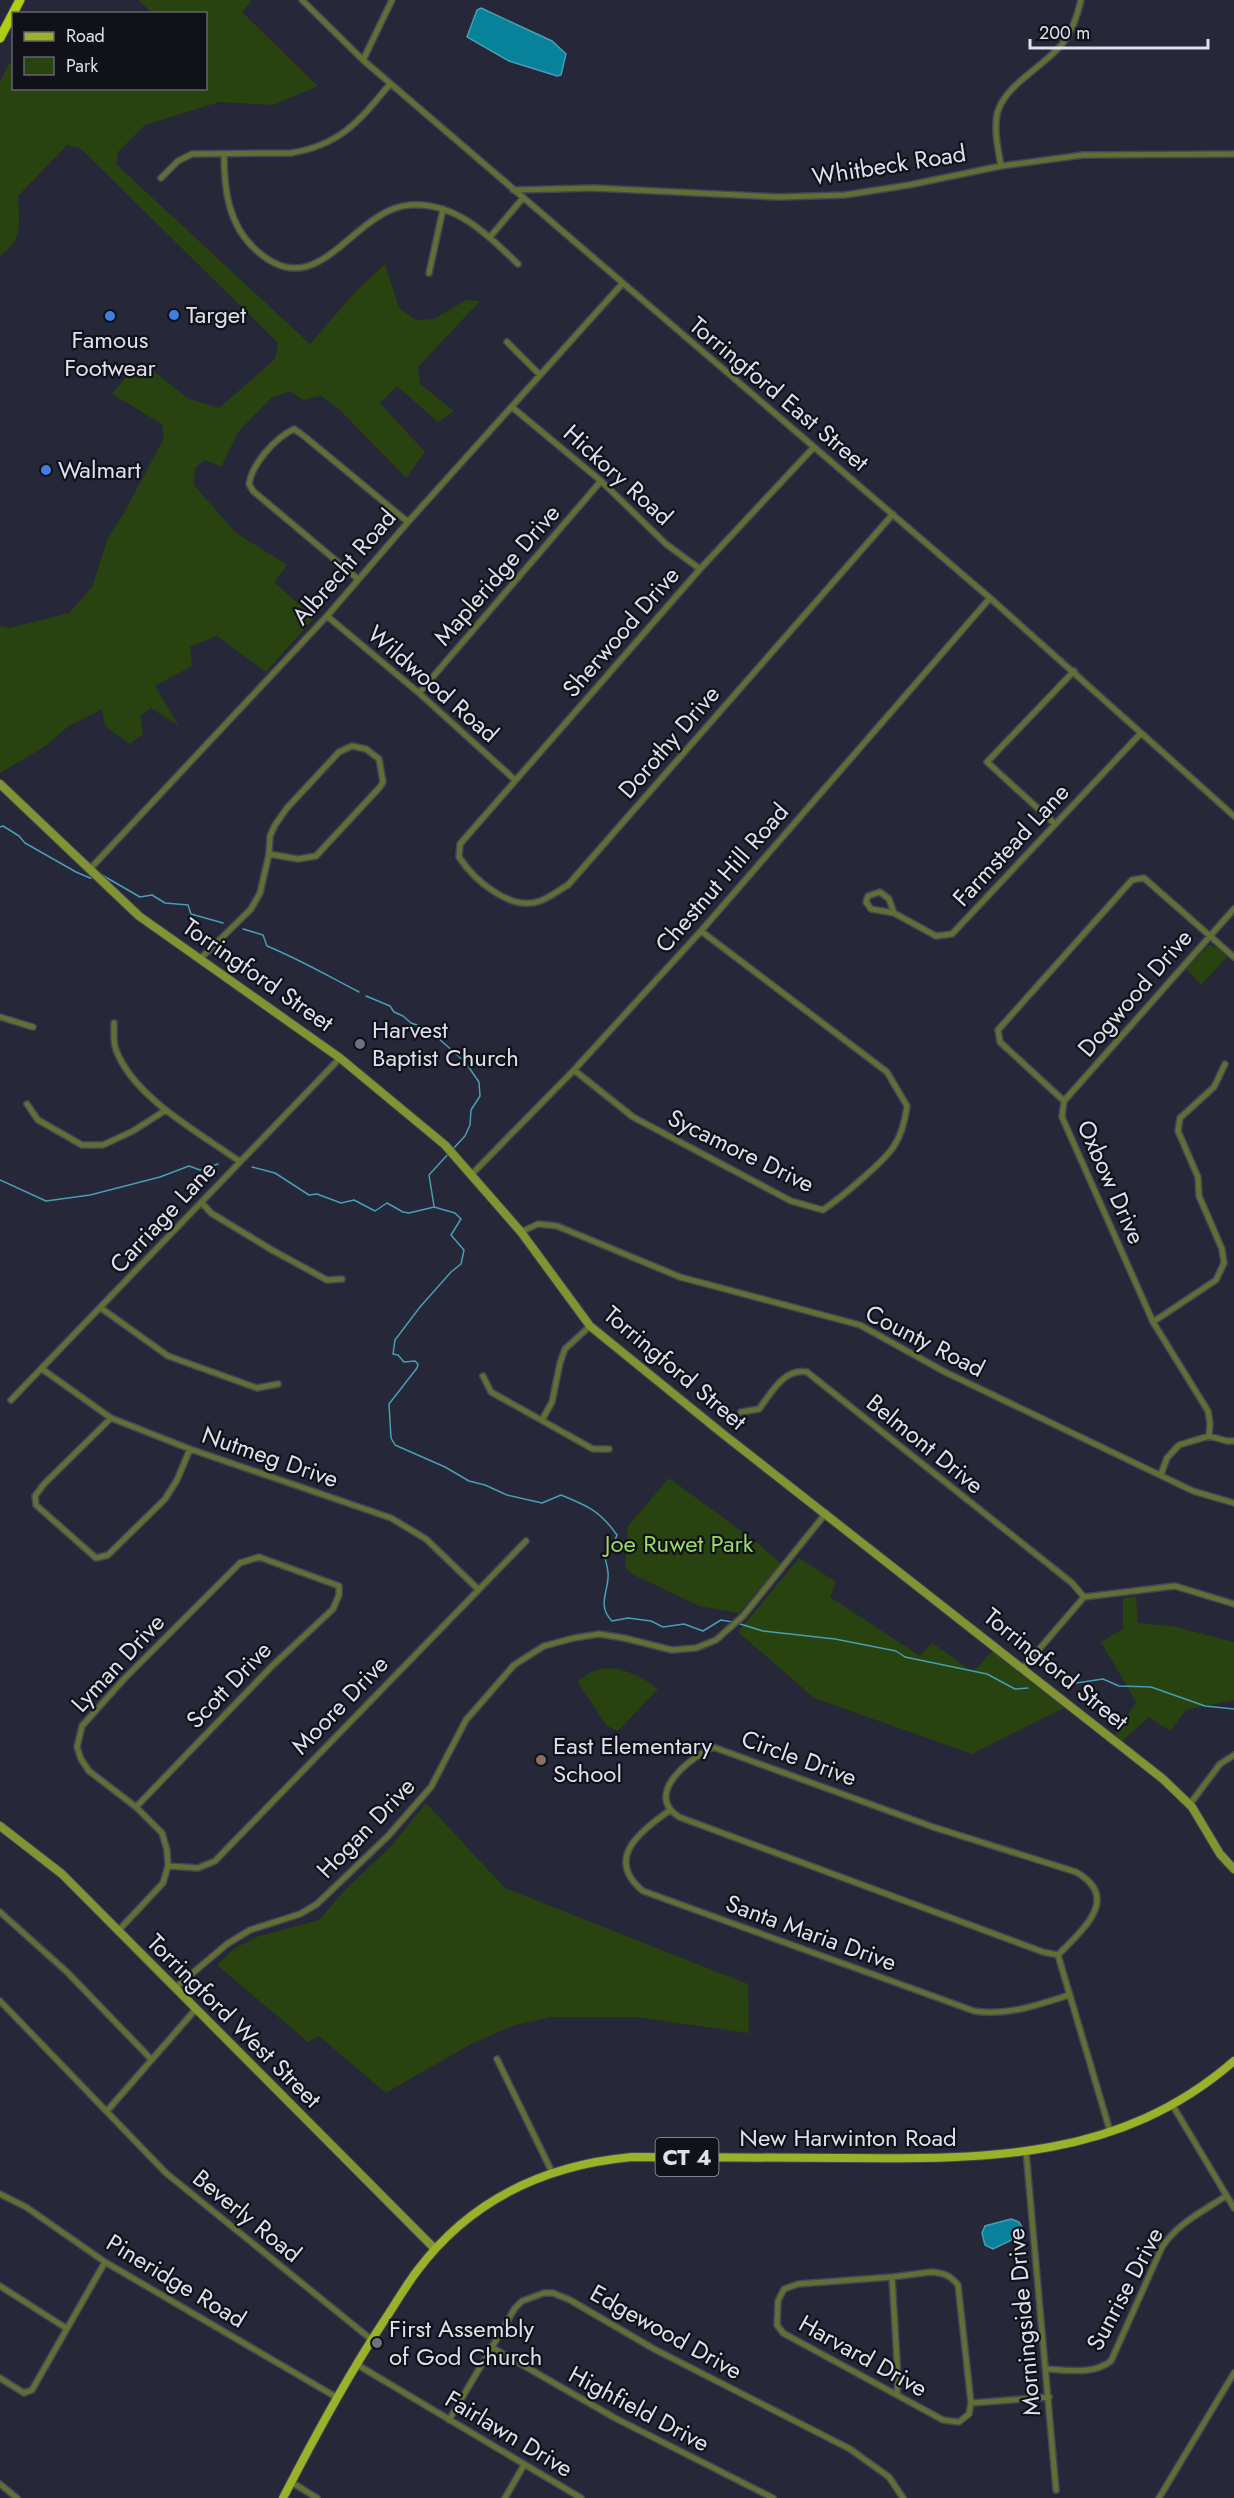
<svg xmlns="http://www.w3.org/2000/svg" width="1234" height="2498" viewBox="0 0 1234 2498" font-family="Jost,sans-serif">
	<rect width="100%" height="100%" fill="#262739"/>
	<path fill="#284210" d="M 138,0 L 252,0 L 242,12 L 318,86 L 273,105 L 219,102 L 145,125 L 118,152 L 116,164 L 310,344 L 357,290 L 385,264 L 399,308 L 416,320 L 434,319 L 466,300 L 480,301 L 418,367 L 420,384 L 454,411 L 438,422 L 397,386 L 380,403 L 425,452 L 406,478 L 341,411 L 321,396 L 303,400 L 290,391 L 271,398 L 239,431 L 221,467 L 205,460 L 195,468 L 194,485 L 236,533 L 287,565 L 274,582 L 314,618 L 266,672 L 217,636 L 190,647 L 192,666 L 155,686 L 179,726 L 151,708 L 140,716 L 143,734 L 130,744 L 105,726 L 102,709 L 69,726 L 44,747 L 0,773 L 0,626 L 10,628 L 69,613 L 92,587 L 108,538 L 125,511 L 164,438 L 162,424 L 112,394 L 132,370 L 145,364 L 187,398 L 219,408 L 275,359 L 278,343 L 80,148 L 67,145 L 18,196 C 19,222 24,239 0,256 L 0,82 L 9,63 L 13,64 L 14,88 L 206,88 L 206,14 L 152,13 Z
		M 1209,945 L 1218,948 L 1228,956 L 1201,985 L 1186,969 Z
		M 669,1478 L 759,1544 L 781,1564 L 739,1613 L 699,1606 L 632,1574 L 625,1567 L 628,1526 Z
		M 799,1558 L 836,1582 L 830,1597 L 920,1656 L 932,1643 L 973,1672 L 998,1645 L 1072,1704 L 972,1754 L 814,1698 L 738,1632 Z
		M 1136,1596 L 1138,1623 L 1172,1626 L 1234,1642 L 1234,1700 L 1186,1710 L 1170,1731 L 1149,1717 L 1120,1743 L 1113,1738 L 1136,1702 L 1101,1642 L 1123,1629 L 1123,1598 Z
		M 604,1668 C 626,1668 641,1676 658,1689 L 618,1731 L 607,1726 L 577,1681 L 591,1672 Z
		M 426,1803 L 505,1888 L 748,1984 L 749,2033 L 635,2017 L 552,2017 L 515,2025 L 471,2044 L 386,2093 L 319,2036 L 308,2042 L 217,1965 L 235,1948 L 259,1936 L 319,1920 L 344,1891 L 392,1845 Z"/>
	<path fill="#08819a" stroke="#489eb3" stroke-width="1.5" d="M 481,8 L 552,41 L 566,54 L 561,75 L 557,76 L 509,61 L 467,37 L 477,10 Z
		M 1011,2219 L 1019,2222 L 1022,2227 L 1016,2238 L 993,2249 L 985,2245 L 982,2233 L 985,2226 Z"/>
	<g fill="none" stroke-linecap="round" stroke-linejoin="round">
		<path stroke="#489eb3" stroke-width="1.5" d="M 0,827 L 3,826 L 19,836 L 25,843 L 76,872 L 90,878 L 94,877
			M 102,875 L 140,897 L 152,895 L 165,903 L 188,905 L 191,914 L 223,923
			M 243,929 L 263,935 L 267,946 C 299,959 328,976 359,992
			M 366,996 L 390,1006 L 394,1012 L 403,1016 L 411,1023 L 428,1029 L 465,1062 L 479,1082 L 480,1096 L 471,1110 L 470,1125 L 465,1136 L 452,1150
			M 252,1167 L 275,1173 L 309,1195 L 317,1194 L 341,1203 L 354,1200 L 375,1211 L 387,1203 L 403,1212 L 409,1213 L 434,1207 L 455,1213 L 461,1219 L 451,1235 L 464,1250 L 461,1264 L 451,1272 L 420,1307 L 395,1340 L 393,1354 L 398,1355 L 404,1362 L 415,1361 L 418,1364 L 417,1368 L 389,1404 L 391,1438 L 395,1445 L 445,1467 L 469,1481 L 485,1485 L 507,1495 L 542,1503 L 561,1495 C 588,1506 600,1511 617,1535 L 612,1548 L 605,1557 C 606,1563 609,1572 608,1577 C 608,1592 597,1606 612,1621 L 628,1618 L 651,1621 L 663,1627 L 684,1624 L 703,1631 L 721,1620 L 732,1622
			M 0,1180 L 46,1201 L 90,1195 L 160,1177 L 189,1166 L 200,1170 L 218,1164
			M 434,1206 L 429,1175 L 449,1153
			M 737,1623 L 763,1631 L 835,1639 L 896,1651 L 905,1657 L 987,1674 L 1015,1689 L 1028,1688
			M 1063,1685 L 1103,1679 L 1119,1686 L 1151,1687 L 1205,1706 L 1234,1709"/>
		<g stroke="#444556" stroke-width="8">
			<path id="street" d="M 302,0 L 363,60 L 990,598 L 1234,816
				M 363,60 L 392,0
				M 224,154 C 224,189 228,225 256,250 C 319,308 352,209 410,205 C 456,202 488,235 518,264
				M 1001,166 C 998,149 994,131 997,114 C 1004,85 1045,66 1063,43 C 1073,29 1077,16 1081,0
				M 161,178 L 178,161 L 192,154 L 291,153 C 341,145 360,120 390,84
				M 513,190 L 594,188 L 779,197 L 845,195 L 909,185 L 1001,166 L 1083,155 L 1234,154
				M 490,237 L 523,198
				M 429,273 L 443,209
				M 507,342 L 540,375
				M 512,407 L 601,481 L 666,544 L 700,569
				M 814,447 L 700,569 L 460,844 L 459,857 C 474,880 511,912 540,901 C 549,898 559,890 568,885 L 893,514
				M 358,579 L 253,491 L 249,484 C 252,464 275,438 294,429 L 304,436 L 408,522
				M 327,616 L 419,693 L 515,780
				M 419,693 L 601,481
				M 352,746 L 366,749 L 379,759 L 383,782 L 380,787 L 316,856 L 298,859 L 269,854 L 270,836 L 275,825 L 287,808 L 339,752 Z
				M 1055,824 L 987,762 L 1074,671
				M 89,870 L 327,616 L 408,522 L 622,284
				M 880,892 L 889,899 L 894,913 L 871,909 L 866,902 L 868,896 Z
				M 894,913 L 936,936 L 952,934 L 1141,733
				M 201,958 L 251,909 L 260,893 L 269,854
				M 0,1017 L 33,1027
				M 114,1023 C 114,1031 113,1043 116,1050 C 134,1098 200,1133 239,1161
				M 574,1070 L 633,1117 L 791,1201 L 823,1210 C 839,1199 884,1162 894,1146 C 902,1134 905,1121 907,1106 L 887,1072 L 701,931
				M 1064,1101 L 1234,909
				M 27,1104 L 38,1120 L 82,1145 L 103,1145 L 133,1131 L 166,1110
				M 472,1174 L 574,1070 L 701,931 L 990,598
				M 202,1203 L 211,1213 L 272,1250 L 327,1280 L 342,1279
				M 521,1232 L 538,1224 L 557,1226 L 680,1277 L 860,1325 L 945,1372 L 1193,1491 L 1234,1503
				M 101,1308 L 168,1356 L 257,1388 L 278,1384
				M 1153,1322 L 1216,1280 L 1224,1263 L 1222,1249 L 1199,1196 L 1198,1177 L 1178,1131 L 1180,1118 L 1214,1087 L 1225,1064
				M 42,1369 L 111,1418 L 190,1449 L 391,1518 L 426,1539 L 478,1589
				M 483,1376 L 491,1392 L 593,1449 L 609,1449
				M 11,1400 L 340,1058
				M 741,1412 L 759,1409 C 772,1392 784,1368 807,1372 L 1072,1583 L 1084,1597
				M 111,1418 L 44,1484 L 35,1496 L 36,1505 L 96,1558 L 108,1555 L 165,1499 L 177,1480 L 190,1449
				M 542,1420 L 552,1402 L 560,1363 L 565,1349 L 590,1326
				M 1209,1436 L 1210,1423 L 1208,1411 L 1153,1322 L 1062,1117 L 1064,1101 L 1000,1042 L 998,1030 L 1132,880 L 1144,878 L 1234,957
				M 1161,1474 L 1167,1458 L 1179,1445 L 1209,1436 L 1227,1441 L 1234,1441
				M 1084,1597 L 1175,1586 L 1234,1604
				M 1023,1668 L 1084,1597
				M 1190,1804 L 1220,1764 L 1234,1755
				M 669,1811 C 640,1831 604,1859 643,1891 L 974,2011 C 1008,2016 1037,2005 1069,1995
				M 168,1866 L 198,1868 L 215,1861 L 526,1541
				M 0,1912 L 67,1972 L 151,2059
				M 118,1931 L 163,1883 L 168,1866 L 167,1850 L 162,1833 L 136,1807 L 89,1771 L 81,1759 L 77,1747 L 82,1726 L 124,1679 L 240,1563 L 259,1557 L 339,1586 L 339,1595 L 333,1609 L 272,1666 L 136,1807
				M 1058,1955 L 1043,1952 L 679,1817 C 643,1794 690,1758 713,1747 L 933,1827 L 1076,1872 C 1122,1898 1082,1930 1058,1955 L 1110,2131
				M 175,1988 L 227,1944 L 250,1930 L 300,1914 L 317,1904 L 388,1836 L 431,1787 L 466,1720 L 514,1665 L 544,1646 L 574,1638 L 599,1634 L 624,1638 L 672,1650 L 696,1648 L 716,1640 L 743,1616 L 826,1513
				M 0,2001 L 166,2173 L 372,2340
				M 497,2059 L 552,2172
				M 1173,2106 L 1234,2208
				M 107,2111 L 195,2010
				M 1026,2151 L 1056,2490
				M 0,2194 L 26,2207 L 105,2262 L 336,2397
				M 931,2272 C 944,2273 950,2275 958,2285 L 971,2403 L 969,2414 L 959,2422 L 943,2420 L 783,2333 L 777,2325 L 778,2301 L 784,2289 L 798,2284 L 892,2277 Z
				M 892,2277 L 898,2377 L 897,2394
				M 0,2286 L 66,2328
				M 491,2347 L 615,2418 L 773,2498
				M 356,2364 L 581,2498
				M 1046,2369 C 1068,2370 1093,2375 1111,2361 L 1162,2247 C 1178,2223 1203,2211 1226,2196
				M 0,2378 L 24,2393 L 32,2390 L 105,2262
				M 971,2403 L 1049,2397
				M 449,2420 L 515,2308 L 522,2301 L 544,2293 L 553,2293 L 570,2300 L 654,2349 L 850,2449 L 889,2477 L 903,2498
				M 291,2482 L 317,2498
				M 0,2484 L 17,2498
				M 505,2498 L 524,2465
				M 1159,2498 L 1234,2373"/>
		</g>
		<g stroke="#444556" stroke-width="10">
			<path id="secondary" d="M 0,784 L 139,916 L 340,1058 L 445,1145 L 521,1232 L 590,1326 L 723,1434 L 1163,1779 L 1192,1807 L 1220,1854 L 1234,1869
				M 0,1826 L 62,1874 L 435,2249"/>
		</g>
		<g stroke="#444556" stroke-width="10">
			<path id="primary" d="M 283,2498 C 314,2438 345,2380 382,2324 C 394,2306 405,2287 417,2271 C 471,2199 545,2165 632,2157 C 702,2157 772,2158 842,2158 C 985,2159 1119,2161 1234,2061"/>
		</g>
		<g stroke="#444556" stroke-width="11">
			<path id="highway" d="M 0,38 L 20,0"/>
		</g>
		<use href="#street" stroke="#626e34" stroke-width="5"/>
		<use href="#secondary" stroke="#829431" stroke-width="8"/>
		<use href="#primary" stroke="#9ab129" stroke-width="8"/>
		<use href="#highway" stroke="#b1cc16" stroke-width="9"/>
	</g>
	<g fill="#3f7fe0" stroke="#101119" stroke-width="2">
		<circle cx="174" cy="315" r="6"/>
		<circle cx="110" cy="316" r="6"/>
		<circle cx="46" cy="470" r="6"/>
	</g>
	<g fill="#6b7280" stroke="#101119" stroke-width="2">
		<circle cx="360" cy="1044" r="6"/>
		<circle cx="377" cy="2343" r="6"/>
	</g>
	<circle fill="#8d6e63" stroke="#101119" stroke-width="2" cx="541" cy="1760" r="6"/>
	<g text-anchor="middle" stroke-width="4.5" stroke-linejoin="round" paint-order="stroke">
		<rect fill="#101119" stroke="#a1a2ad" stroke-width="1.5" x="655.5" y="2138" width="63" height="38" rx="4.5"/>
		<g font-size="22" font-weight="bold" fill="#dfe0ec">
			<text x="687" y="2165">CT 4</text>
		</g>
		<g font-size="24" fill="#dfe0ec" stroke="#101119">
			<text transform="translate(889 165) rotate(-9)" y="8">Whitbeck Road</text>
			<text transform="translate(779 394) rotate(40)" y="8">Torringford East Street</text>
			<text transform="translate(618 475) rotate(42)" y="8">Hickory Road</text>
			<text transform="translate(344 567) rotate(-49)" y="8">Albrecht Road</text>
			<text transform="translate(497 575) rotate(-49)" y="8">Mapleridge Drive</text>
			<text transform="translate(621 632) rotate(-49)" y="8">Sherwood Drive</text>
			<text transform="translate(433 684) rotate(41)" y="8">Wildwood Road</text>
			<text transform="translate(669 742) rotate(-49)" y="8">Dorothy Drive</text>
			<text transform="translate(1011 845) rotate(-47)" y="8">Farmstead Lane</text>
			<text transform="translate(722 878) rotate(-49)" y="8">Chestnut Hill Road</text>
			<text transform="translate(258 975) rotate(35)" y="8">Torringford Street</text>
			<text transform="translate(1135 993) rotate(-49)" y="8">Dogwood Drive</text>
			<text transform="translate(741 1151) rotate(26)" y="8">Sycamore Drive</text>
			<text transform="translate(1111 1182) rotate(66)" y="8">Oxbow Drive</text>
			<text transform="translate(163 1217) rotate(-47)" y="8">Carriage Lane</text>
			<text transform="translate(925 1341) rotate(27)" y="8">County Road</text>
			<text transform="translate(675 1368) rotate(40)" y="8">Torringford Street</text>
			<text transform="translate(925 1444) rotate(39)" y="8">Belmont Drive</text>
			<text transform="translate(270 1457) rotate(19)" y="8">Nutmeg Drive</text>
			<text transform="translate(118 1663) rotate(-47)" y="8">Lyman Drive</text>
			<text transform="translate(1056 1669) rotate(39)" y="8">Torringford Street</text>
			<text transform="translate(229 1685) rotate(-46)" y="8">Scott Drive</text>
			<text transform="translate(340 1705) rotate(-46)" y="8">Moore Drive</text>
			<text transform="translate(799 1758) rotate(20)" y="8">Circle Drive</text>
			<text transform="translate(366 1828) rotate(-46)" y="8">Hogan Drive</text>
			<text transform="translate(811 1933) rotate(20)" y="8">Santa Maria Drive</text>
			<text transform="translate(234 2021) rotate(45)" y="8">Torringford West Street</text>
			<text x="848" y="2146">New Harwinton Road</text>
			<text transform="translate(247 2216) rotate(39)" y="8">Beverly Road</text>
			<text transform="translate(176 2281) rotate(31)" y="8">Pineridge Road</text>
			<text transform="translate(1125 2289) rotate(-62)" y="8">Sunrise Drive</text>
			<text transform="translate(1024 2322) rotate(-95)" y="8">Morningside Drive</text>
			<text transform="translate(666 2332) rotate(29)" y="8">Edgewood Drive</text>
			<text transform="translate(863 2356) rotate(29)" y="8">Harvard Drive</text>
			<text transform="translate(639 2409) rotate(28)" y="8">Highfield Drive</text>
			<text transform="translate(509 2434) rotate(31)" y="8">Fairlawn Drive</text>
		</g>
		<g font-size="24" fill="#dfe0ec" stroke="#101119" text-anchor="start">
			<text x="186" y="323">Target</text>
			<text x="110" y="348" text-anchor="middle">Famous<tspan x="110" dy="28">Footwear</tspan></text>
			<text x="58" y="478">Walmart</text>
			<text x="372" y="1038">Harvest<tspan x="372" dy="28">Baptist Church</tspan></text>
			<text x="553" y="1754">East Elementary<tspan x="553" dy="28">School</tspan></text>
			<text x="389" y="2337">First Assembly<tspan x="389" dy="28">of God Church</tspan></text>
		</g>
		<g font-size="24" fill="#9bd76b" stroke="#101119">
			<text x="679" y="1552">Joe Ruwet Park</text>
		</g>
	</g>
	<rect x="12" y="12" width="195" height="78" fill="#101119" stroke="#63646d" stroke-width="1.5"/>
	<rect x="24" y="32" width="30" height="9" fill="#9ab129" stroke="#63646d" stroke-width="1.5"/>
	<text x="66" y="42" font-size="18" fill="#dfe0ec">Road</text>
	<rect x="24" y="57" width="30" height="18" fill="#284210" stroke="#63646d" stroke-width="1.5"/>
	<text x="66" y="72" font-size="18" fill="#dfe0ec">Park</text>
	<path d="M1030 39v9h178v-9" fill="none" stroke="#dfe0ec" stroke-width="3"/>
	<text x="1039" y="39" font-size="18" fill="#dfe0ec" stroke="#101119" stroke-width="4.5" paint-order="stroke">200 m</text>
</svg>
